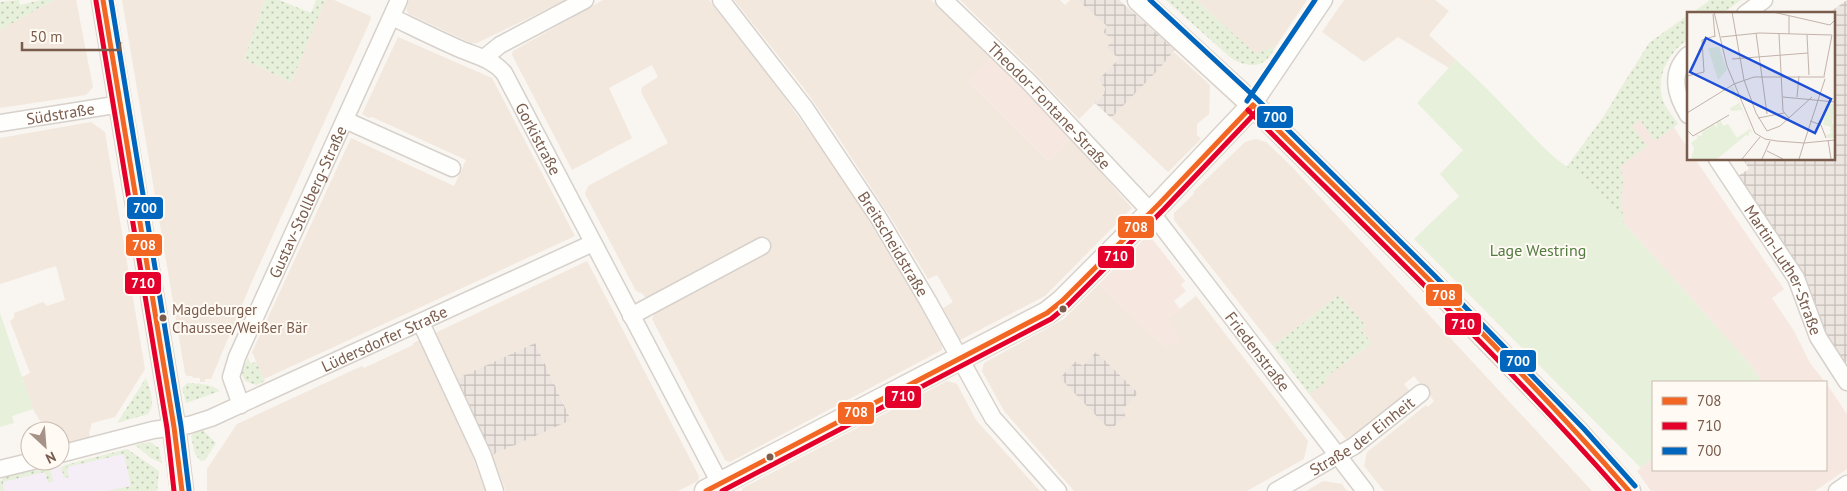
<svg xmlns="http://www.w3.org/2000/svg" width="1847" height="491" viewBox="0 0 1847 491" font-family="'PT Sans',sans-serif">
	<defs>
		<pattern id="industrial-grid" width="8" height="8" patternUnits="userSpaceOnUse" patternTransform="scale(1.25)"><rect width="8" height="8" fill="#ede5e0"/><path d="M0 4h8M4 0v8" fill="none" stroke="#c5bdb8"/></pattern>
		<pattern id="grass-dots" width="8" height="8" patternUnits="userSpaceOnUse" patternTransform="scale(1.25)"><rect width="8" height="8" fill="#e7f0db"/><path d="M2 2h.1M6 6h.1" fill="none" stroke="#c0c6b4" stroke-width="1.8" stroke-linecap="round"/></pattern>
	</defs>
	<rect width="100%" height="100%" fill="#f9f5f0"/>
	<path fill="#f2e8de" d="M 54,0 L 76,0 L 93,87 L 86,95 L 0,108 L 0,30 Z
		M 122,0 L 265,0 L 244,59 L 291,83 L 325,0 L 334,0 L 370,16 L 371,19 L 253,279 L 211,379 L 205,379 L 205,382 L 200,382 L 200,378 L 193,378 L 192,376 L 187,376 L 185,373 Z
		M 409,0 L 566,0 L 477,43 L 471,43 L 409,14 L 406,10 Z
		M 603,0 L 709,0 L 782,94 L 846,183 L 922,309 L 942,346 L 942,350 L 730,462 L 725,460 L 652,319 L 654,314 L 643,294 L 636,291 L 585,194 L 588,186 L 668,143 L 641,92 L 642,87 L 658,77 L 652,65 L 609,88 L 632,138 L 572,170 L 512,55 L 513,51 Z
		M 734,0 L 931,0 L 992,58 L 969,81 L 1049,161 L 1071,138 L 1132,208 L 1045,296 L 960,340 L 943,308 L 953,302 L 937,275 L 928,279 L 891,218 L 834,131 L 803,87 Z
		M 960,0 L 1060,0 L 1065,5 L 1070,0 L 1078,0 L 1108,26 L 1119,59 L 1098,80 L 1105,88 L 1104,94 L 1079,119 L 1022,60 Z
		M 1196,0 L 1307,0 L 1276,46 L 1256,55 Z
		M 1344,0 L 1435,0 L 1449,11 L 1429,35 L 1456,60 L 1449,68 L 1398,37 L 1364,62 L 1322,32 Z
		M 398,37 L 492,78 L 575,236 L 264,379 L 252,352 L 351,138 L 454,186 L 466,160 L 372,117 L 369,118 L 362,114 Z
		M 1174,52 L 1210,85 L 1209,114 L 1197,124 L 1197,135 L 1201,139 L 1168,172 L 1111,118 Z
		M 91,122 L 105,132 L 145,369 L 115,417 L 92,423 L 89,433 L 91,439 L 60,445 L 60,431 L 46,431 L 33,409 L 22,377 L 30,373 L 10,321 L 14,318 L 14,313 L 43,302 L 47,306 L 65,300 L 56,266 L 0,284 L 0,138 Z
		M 1256,139 L 1266,142 L 1292,167 L 1592,491 L 1384,491 L 1364,466 L 1367,452 L 1426,405 L 1428,407 L 1434,401 L 1414,376 L 1404,384 L 1411,393 L 1349,443 L 1309,394 L 1326,381 L 1325,378 L 1330,374 L 1372,343 L 1361,329 L 1365,325 L 1339,295 L 1273,346 L 1174,220 L 1174,213 L 1194,194 L 1193,192 L 1245,142 Z
		M 587,261 L 699,476 L 698,481 L 678,491 L 506,491 L 492,455 L 570,420 L 570,417 L 535,343 L 456,379 L 435,333 Z
		M 1099,284 L 1167,349 L 1167,319 L 1196,296 L 1308,441 L 1304,459 L 1247,491 L 1074,491 L 1004,411 L 982,371 L 984,363 L 1064,319 Z
		M 420,340 L 469,446 L 485,491 L 207,491 L 207,469 L 237,424 L 362,366 L 364,368 L 413,345 L 413,343 Z
		M 947,381 L 957,384 L 976,420 L 1040,491 L 742,491 L 743,488 Z
		M 1323,481 L 1342,484 L 1347,491 L 1306,491 Z"/>
	<path fill="#f6e8e1" d="M 992,58 L 1071,138 L 1049,161 L 968,80 Z
		M 1633,68 L 1688,148 L 1688,159 L 1695,159 L 1784,289 L 1772,298 L 1794,331 L 1810,363 L 1825,382 L 1762,382 L 1750,364 L 1580,174 L 1566,168 L 1604,116 Z
		M 1147,237 L 1153,240 L 1185,281 L 1181,285 L 1186,291 L 1174,301 L 1180,309 L 1167,319 L 1181,338 L 1167,349 L 1099,284 L 1144,239 Z
		M 1826,383 L 1847,414 L 1847,469 L 1815,491 L 1651,491 L 1637,471 L 1653,458 L 1653,470 L 1826,470 Z"/>
	<path fill="url(#industrial-grid)" d="M 1078,0 L 1119,0 L 1175,50 L 1157,71 L 1111,118 L 1095,103 L 1104,94 L 1105,88 L 1098,80 L 1119,59 L 1107,47 L 1113,40 L 1103,32 L 1107,26 Z
		M 1847,0 L 1847,362 L 1845,364 L 1823,328 L 1808,286 L 1800,269 L 1738,176 L 1749,169 L 1743,159 L 1833,159 L 1833,14 L 1827,14 Z
		M 535,343 L 571,420 L 492,455 L 456,379 Z
		M 1096,352 L 1138,393 L 1123,408 L 1125,416 L 1110,430 L 1060,378 L 1076,361 L 1083,366 Z"/>
	<path fill="#f6eef6" d="M 127,449 L 159,471 L 157,491 L 0,491 L 0,481 L 5,477 L 41,469 L 49,470 Z"/>
	<path fill="url(#grass-dots)" d="M 19,0 L 20,5 L 41,0 L 54,0 L 0,30 L 0,2 Z
		M 265,0 L 279,0 L 311,13 L 316,0 L 325,0 L 291,83 L 244,59 Z
		M 1166,0 L 1196,0 L 1256,54 L 1276,46 C 1273,51 1270,57 1266,60 C 1256,69 1240,64 1231,58 Z
		M 1710,0 L 1741,0 L 1722,14 L 1691,14 Z
		M 1688,15 L 1688,39 C 1669,53 1655,75 1663,101 C 1666,109 1674,117 1678,124 L 1655,141 L 1640,120 L 1632,126 L 1647,146 L 1621,166 L 1623,179 L 1621,202 L 1624,223 L 1580,174 L 1566,168 L 1604,116 L 1649,43 Z
		M 1339,295 L 1366,326 L 1361,330 L 1372,343 L 1330,374 L 1325,378 L 1327,381 L 1309,394 L 1273,346 Z
		M 248,358 L 251,364 L 256,361 L 265,381 L 256,385 L 245,381 L 241,372 Z
		M 146,378 C 150,389 156,404 148,414 L 117,423 Z
		M 187,383 C 198,384 210,383 220,391 L 186,403 L 182,388 Z
		M 203,430 L 216,443 L 205,460 L 201,461 L 195,454 L 191,436 L 194,433 Z
		M 150,442 L 159,448 L 162,463 L 151,458 L 135,445 Z
		M 127,449 L 159,471 L 157,491 L 107,491 L 131,486 L 124,454 L 67,467 L 69,477 L 64,478 L 61,467 L 65,465 Z
		M 41,469 L 50,469 L 53,481 L 48,483 L 45,472 L 3,482 L 4,491 L 0,491 L 0,481 L 5,477 Z"/>
	<path fill="#e7f0db" d="M 1456,60 C 1478,79 1499,101 1519,122 C 1538,141 1555,163 1580,174 L 1750,364 L 1762,382 L 1653,382 L 1653,458 L 1641,468 L 1414,239 L 1459,196 L 1440,174 L 1463,150 L 1417,103 Z
		M 0,313 L 33,409 L 12,416 L 14,423 L 0,427 Z"/>
	<g fill="none" stroke-linecap="round" stroke-linejoin="round">
		<g stroke="#d7d1cb" stroke-width="19">
			<g id="street">
				<path id="s1" d="M 721,0 L 805,108 L 878,217 L 928,301 L 993,418 L 1058,491"/>
				<path id="s2" d="M 944,0 L 1029,82 L 1151,212 L 1365,491"/>
				<path d="M 1745,14 L 1764,0"/>
				<path id="s3" d="M 392,17 C 415,28 437,39 460,49 C 476,56 492,59 504,73 L 724,491"/>
				<path d="M 1688,55 C 1669,74 1676,95 1688,115"/>
				<path d="M 484,58 L 500,45 L 585,0"/>
				<path d="M 1253,105 L 1324,0"/>
				<path d="M 345,120 L 452,168"/>
				<path id="s4" d="M 0,123 L 121,104"/>
				<path id="s5" d="M 1717,159 L 1796,278 L 1818,337 L 1847,382"/>
				<path d="M 631,316 L 762,246"/>
				<path d="M 421,323 L 483,456 L 495,491"/>
				<path id="s6" d="M 241,405 L 231,377 L 237,357 L 399,0"/>
				<path id="s7" d="M 60,454 L 153,430 L 189,425 L 211,418 L 593,243"/>
				<path d="M 0,469 L 33,461"/>
				<path id="s8" d="M 1276,491 L 1354,446 L 1421,393"/>
				<path d="M 1837,491 L 1847,484"/>
			</g>
		</g>
		<g stroke="#d9d2cb" stroke-width="25">
			<path id="secondary" d="M 103,0 L 174,427 L 182,491
				M 1139,0 L 1253,105 L 1429,280 L 1579,434 L 1629,491
				M 706,491 L 1047,313 L 1062,301 L 1159,204 L 1253,105"/>
		</g>
		<use href="#street" stroke="#fefefd" stroke-width="16"/>
		<use href="#secondary" stroke="#fefefd" stroke-width="22"/>
		<g stroke="#fffaf3" stroke-width="9">
			<path id="bus-1" d="M 103,0 L 174,427 L 182,491
				M 1253,105 C 1380,232 1511,356 1629,491
				M 706,491 L 1047,313 L 1062,301 L 1159,204 L 1253,105"/>
		</g>
		<g stroke="#fffaf3" stroke-width="9">
			<path id="bus-2" d="M 96,1 L 167,428 L 174,491
				M 1248,110 C 1373,235 1502,358 1619,491
				M 722,491 L 1051,319 L 1067,306 L 1164,209 L 1258,110"/>
		</g>
		<g stroke="#fffaf3" stroke-width="9">
			<path id="bus-3" d="M 111,0 L 181,426 L 189,490
				M 1150,0 L 1258,100 L 1434,275 L 1584,429 L 1635,486
				M 1247,101 L 1315,0"/>
		</g>
		<use href="#bus-1" stroke="#f26522" stroke-width="5"/>
		<use href="#bus-2" stroke="#e4002b" stroke-width="5"/>
		<use href="#bus-3" stroke="#0065bd" stroke-width="5"/>
	</g>
	<g fill="#7a5c4d" stroke="#fffaf3" stroke-width="2">
		<circle cx="1063" cy="309" r="4.5"/>
		<circle cx="163" cy="318" r="4.5"/>
		<circle cx="770" cy="457" r="4.5"/>
	</g>
	<g text-anchor="middle" stroke-width="4" stroke-linejoin="round" paint-order="stroke">
		<g font-size="15" fill="#7a5c4d" stroke="#fffaf3" text-anchor="start">
			<text x="172" y="315">Magdeburger<tspan x="172" dy="18">Chaussee/Weißer Bär</tspan></text>
		</g>
		<g font-size="16" fill="#7a5c4d" stroke="#fffaf3">
			<text dy="6" stroke="none"><textPath href="#s2" startOffset="149">Theodor-Fontane-Straße</textPath></text>
			<text dy="6" stroke="none"><textPath href="#s4" startOffset="61">Südstraße</textPath></text>
			<text dy="6" stroke="none"><textPath href="#s3" startOffset="200">Gorkistraße</textPath></text>
			<text dy="6" stroke="none"><textPath href="#s6" startOffset="221">Gustav-Stollberg-Straße</textPath></text>
			<text dy="6" stroke="none"><textPath href="#s1" startOffset="299">Breitscheidstraße</textPath></text>
			<text dy="6" stroke="none"><textPath href="#s5" startOffset="130">Martin-Luther-Straße</textPath></text>
			<text dy="6" stroke="none"><textPath href="#s7" startOffset="346">Lüdersdorfer Straße</textPath></text>
			<text dy="6" stroke="none"><textPath href="#s2" startOffset="472">Friedenstraße</textPath></text>
			<text dy="6" stroke="none"><textPath href="#s8" startOffset="102">Straße der Einheit</textPath></text>
		</g>
		<g font-size="16" fill="#537a41" stroke="#fffaf3">
			<text x="1538" y="256">Lage Westring</text>
		</g>
	</g>
	<g transform="translate(1687 12)">
		<rect width="148" height="148" fill="#f9f5f0"/>
		<path d="M 43,75 L 46,75 L 65,121 L 62,119 L 62,124 L 59,123 L 30,147 L 4,147 L 7,136 L 4,131 L 11,126 L 9,123 L 15,124 L 15,119 L 26,112 L 31,116 L 29,111 L 33,107 L 36,114 L 41,112 L 50,126 L 63,117 L 55,98 L 44,99 L 43,96 L 52,91 Z" fill="#e7f0db"/>
		<path d="M 32,35 L 40,58 L 31,68 L 21,36 ZM 139,92 L 147,92 L 145,112 L 147,112 L 147,126 L 140,126 L 139,123 L 147,120 L 143,120 L 144,115 L 136,113 Z" fill="#e7f0db"/>
		<path fill="none" stroke="#c2b3aa" stroke-width="1" d="M 27,0 L 40,54 L 68,121 L 78,127 L 90,129 L 117,131 L 148,128M 45,0 L 57,68 L 69,101 L 80,119 L 93,114 L 125,85M 86,0 L 143,13 L 148,8M 26,2 L 28,25M 102,4 L 102,22M 69,21 L 80,102M 92,22 L 96,99 L 102,106M 120,23 L 122,63M 34,25 L 72,21 L 145,23 L 137,64M 45,47 L 121,41M 0,64 L 17,60 L 15,28 L 28,24M 96,85 L 148,90M 110,85 L 112,64M 0,101 L 47,72 L 67,65 L 138,65M 71,106 L 97,101M 123,109 L 134,113 L 139,126M 0,118 L 6,124 L 42,103M 141,128 L 144,147M 117,131 L 138,67M 80,139 L 96,147M 55,147 L 73,125M 75,147 L 83,129M 112,147 L 117,131"/>
		<path fill="#1d4ed8" fill-opacity="0.15" stroke="#1d4ed8" stroke-width="2.5" d="M 19,26 L 144,87 L 128,121 L 3,60 Z"/>
		<rect width="148" height="148" fill="none" stroke="#7a5c4d" stroke-width="2.5"/>
	</g>
	<g stroke="#fffaf3" stroke-width="2">
		<rect x="1256" y="105" width="38" height="24" rx="5" fill="#0065bd"/>
		<rect x="126" y="196" width="38" height="24" rx="5" fill="#0065bd"/>
		<rect x="1117" y="215" width="38" height="24" rx="5" fill="#f26522"/>
		<rect x="125" y="233" width="38" height="24" rx="5" fill="#f26522"/>
		<rect x="1097" y="245" width="38" height="24" rx="5" fill="#e4002b"/>
		<rect x="124" y="271" width="38" height="24" rx="5" fill="#e4002b"/>
		<rect x="1425" y="283" width="38" height="24" rx="5" fill="#f26522"/>
		<rect x="1444" y="312" width="38" height="24" rx="5" fill="#e4002b"/>
		<rect x="1499" y="349" width="38" height="24" rx="5" fill="#0065bd"/>
		<rect x="884" y="385" width="38" height="24" rx="5" fill="#e4002b"/>
		<rect x="837" y="401" width="38" height="24" rx="5" fill="#f26522"/>
	</g>
	<g font-size="14" text-anchor="middle" font-weight="bold" fill="#fff">
		<text x="1275" y="122">700</text>
		<text x="145" y="213">700</text>
		<text x="1136" y="232">708</text>
		<text x="144" y="250">708</text>
		<text x="1116" y="261">710</text>
		<text x="143" y="288">710</text>
		<text x="1444" y="300">708</text>
		<text x="1463" y="329">710</text>
		<text x="1518" y="366">700</text>
		<text x="903" y="401">710</text>
		<text x="856" y="417">708</text>
	</g>
	<rect x="1652" y="381" width="175" height="90" fill="#fffaf3" stroke="#cabbb1"/>
	<rect x="1662" y="397" width="25" height="8" fill="#f26522" stroke="#cabbb1"/>
	<text x="1697" y="406" font-size="15" fill="#7a5c4d">708</text>
	<rect x="1662" y="422" width="25" height="8" fill="#e4002b" stroke="#cabbb1"/>
	<text x="1697" y="431" font-size="15" fill="#7a5c4d">710</text>
	<rect x="1662" y="447" width="25" height="8" fill="#0065bd" stroke="#cabbb1"/>
	<text x="1697" y="456" font-size="15" fill="#7a5c4d">700</text>
	<g transform="translate(45 446) rotate(154)"><circle r="24" fill="#fffaf3" stroke="#cabbb1"/>
	<path d="M0-4L9 19L0 12L-9 19Z" fill="#a69286"/>
	<text y="-8" font-size="14" font-weight="bold" text-anchor="middle" fill="#7a5c4d">N</text>
	</g>
	<path d="M22 42v8h98v-8" fill="none" stroke="#7a5c4d" stroke-width="2.5"/>
	<text x="30" y="42" font-size="15" fill="#7a5c4d" stroke="#fffaf3" stroke-width="4" paint-order="stroke">50 m</text>
</svg>
